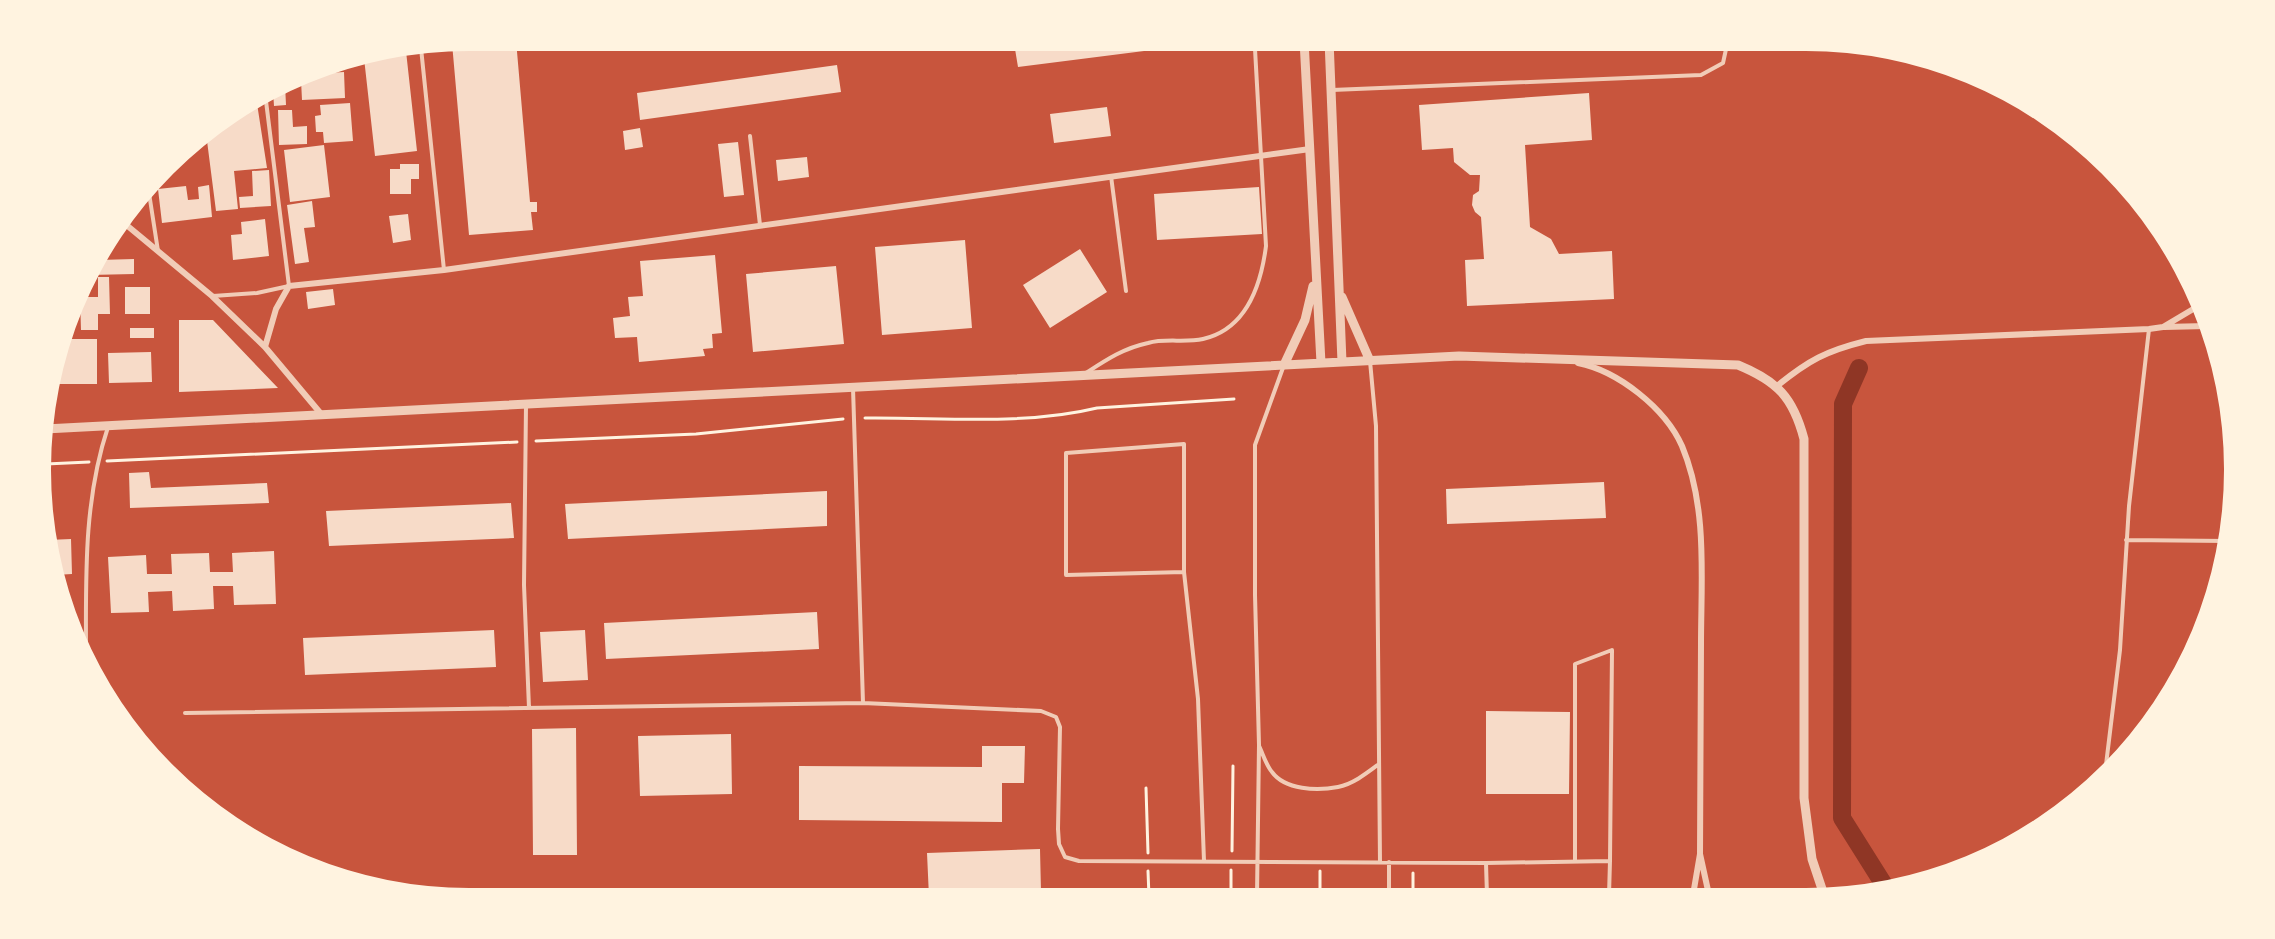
<svg xmlns="http://www.w3.org/2000/svg" width="2275" height="939" viewBox="0 0 2275 939" font-family="'Golos Text',sans-serif">
	<rect width="100%" height="100%" fill="#c8553d"/>
	<g fill="none" stroke-linecap="round" stroke-linejoin="round">
		<path stroke="#8f3625" stroke-width="18" d="M 1859,368 L 1843,404 L 1842,818 L 1886,888"/>
	</g>
	<path fill="#f7dbc8" d="M 470,40 L 516,40 L 530,202 L 537,202 L 537,212 L 531,212 L 533,230 L 469,235 L 452,43 Z
		M 1036,40 L 1215,40 L 1215,42 L 1018,67 L 1014,43 Z
		M 406,51 L 417,151 L 375,156 L 364,58 Z
		M 837,65 L 841,92 L 640,120 L 637,93 Z
		M 344,72 L 345,98 L 302,100 L 301,80 L 309,80 L 309,74 Z
		M 285,84 L 286,105 L 274,106 L 273,90 Z
		M 1589,93 L 1592,140 L 1525,145 L 1530,227 L 1551,239 L 1559,254 L 1612,251 L 1614,299 L 1467,306 L 1465,260 L 1484,259 L 1481,217 L 1475,212 L 1472,205 L 1473,195 L 1479,191 L 1480,175 L 1470,175 L 1454,162 L 1453,148 L 1422,150 L 1419,105 Z
		M 256,97 L 267,168 L 234,171 L 238,209 L 216,211 L 206,133 Z
		M 350,103 L 353,141 L 324,143 L 323,132 L 316,132 L 315,116 L 321,115 L 320,105 Z
		M 1107,107 L 1111,136 L 1054,143 L 1050,114 Z
		M 278,110 L 292,110 L 293,127 L 307,126 L 307,144 L 279,145 Z
		M 640,128 L 643,147 L 625,150 L 623,131 Z
		M 738,142 L 744,195 L 724,197 L 718,144 Z
		M 324,145 L 330,197 L 290,202 L 284,150 Z
		M 807,157 L 809,177 L 778,181 L 776,160 Z
		M 400,164 L 419,164 L 419,179 L 411,179 L 411,194 L 390,194 L 390,169 L 400,169 Z
		M 269,170 L 271,206 L 240,208 L 239,197 L 253,196 L 252,171 Z
		M 209,185 L 212,217 L 162,223 L 158,189 L 186,186 L 188,200 L 199,199 L 198,187 Z
		M 1259,187 L 1262,234 L 1157,240 L 1154,194 Z
		M 312,201 L 315,227 L 304,228 L 309,262 L 295,264 L 287,205 Z
		M 408,214 L 411,240 L 393,243 L 389,216 Z
		M 265,219 L 269,256 L 233,260 L 231,235 L 242,234 L 241,222 Z
		M 965,240 L 972,328 L 882,335 L 875,247 Z
		M 1080,249 L 1107,292 L 1050,328 L 1023,285 Z
		M 99,254 L 99,260 L 134,259 L 134,274 L 89,275 Z
		M 715,255 L 722,333 L 712,334 L 713,348 L 703,349 L 705,356 L 639,362 L 637,337 L 615,338 L 613,318 L 630,316 L 628,297 L 643,296 L 640,261 Z
		M 836,266 L 844,344 L 753,352 L 746,274 Z
		M 98,277 L 109,277 L 110,314 L 98,314 L 98,330 L 81,330 L 80,297 L 98,297 Z
		M 125,287 L 150,287 L 150,314 L 125,314 Z
		M 333,289 L 335,305 L 308,309 L 306,292 Z
		M 179,320 L 213,320 L 278,388 L 179,392 Z
		M 130,328 L 154,328 L 154,338 L 130,338 Z
		M 65,339 L 97,339 L 97,384 L 51,384 L 60,346 L 65,346 Z
		M 151,352 L 152,382 L 109,383 L 108,353 Z
		M 149,472 L 151,488 L 267,483 L 269,503 L 130,508 L 129,473 Z
		M 1604,482 L 1606,518 L 1447,524 L 1446,489 Z
		M 827,491 L 827,526 L 568,539 L 565,504 Z
		M 511,503 L 514,538 L 329,546 L 326,511 Z
		M 71,539 L 72,574 L 55,575 L 49,554 L 48,540 Z
		M 274,551 L 276,604 L 234,605 L 233,586 L 213,586 L 214,609 L 173,611 L 172,591 L 148,592 L 149,612 L 111,613 L 108,557 L 146,555 L 147,574 L 172,574 L 171,554 L 209,553 L 210,572 L 233,572 L 232,553 Z
		M 817,612 L 819,649 L 606,659 L 604,623 Z
		M 494,630 L 496,667 L 305,675 L 303,638 Z
		M 585,630 L 588,680 L 543,682 L 540,632 Z
		M 1486,711 L 1570,712 L 1569,794 L 1486,794 Z
		M 576,728 L 577,855 L 533,855 L 532,729 Z
		M 731,734 L 732,794 L 640,796 L 638,736 Z
		M 982,746 L 1025,746 L 1024,783 L 1002,783 L 1002,822 L 799,820 L 799,766 L 982,767 Z
		M 1040,849 L 1041,892 L 1013,893 L 1013,897 L 929,897 L 927,853 Z
		M 676,890 L 678,898 L 650,898 L 650,897 Z"/>
	<g fill="none" stroke-linecap="round" stroke-linejoin="round">
		<path stroke="#fff3e0" stroke-width="3" d="M 865,418 C 940,417 1023,426 1097,408 L 1234,399
			M 536,441 L 696,434 L 843,419
			M 107,461 L 517,442
			M 46,464 L 89,462
			M 1146,788 L 1148,853
			M 1232,851 L 1233,766
			M 1148,871 L 1149,897
			M 1231,896 L 1231,870
			M 1320,896 L 1320,871
			M 1413,896 L 1413,873"/>
		<path stroke="#f1ccb7" stroke-width="4" d="M 421,48 L 444,270
			M 1332,90 L 1701,75 L 1723,63 L 1728,40
			M 750,136 L 760,225
			M 1111,176 L 1126,291
			M 149,193 L 158,251
			M 213,296 L 257,293 L 289,286 L 265,93
			M 1370,361 L 1376,426 L 1380,862
			M 1086,373 C 1106,360 1124,348 1148,343 C 1165,338 1185,343 1203,339 C 1247,329 1261,285 1266,246 L 1255,49
			M 853,388 L 863,703
			M 526,405 L 524,585 L 529,708
			M 2126,540 L 2227,541
			M 1184,572 L 1066,575 L 1066,453 L 1184,444 L 1184,572 L 1198,699 L 1204,861
			M 86,658 C 86,580 83,502 108,427
			M 185,713 L 863,703 L 1041,711 L 1056,717 L 1060,727 L 1058,829 L 1059,844 L 1065,857 L 1079,861 L 1486,863 L 1487,896
			M 1259,746 C 1263,754 1266,765 1272,772 C 1285,790 1317,791 1338,787 C 1353,784 1367,773 1379,764
			M 2105,773 L 2120,650 L 2129,506 L 2149,329
			M 1389,862 L 1389,896
			M 1486,863 L 1610,861 L 1612,650 L 1575,664 L 1575,862
			M 1609,895 L 1610,861
			M 1257,896 L 1259,745 L 1255,595 L 1255,445 L 1284,365"/>
		<path stroke="#f1ccb7" stroke-width="6" d="M 124,223 L 212,296 L 265,347 L 322,415
			M 2164,327 L 2207,326
			M 265,347 L 276,309 L 289,286 L 444,270 L 1310,149
			M 1578,363 C 1618,371 1665,408 1682,446 C 1708,508 1701,579 1701,644 C 1701,714 1700,784 1700,854
			M 1777,386 C 1809,360 1826,351 1866,341 L 2149,329 L 2163,327 L 2200,305
			M 1693,895 L 1700,854 L 1709,895"/>
		<path stroke="#f1ccb7" stroke-width="9" d="M 1304,40 L 1321,363
			M 1329,40 L 1342,362
			M 1342,297 L 1370,361
			M 1284,365 L 1305,320 L 1313,286
			M 45,429 L 1459,356 L 1738,365 C 1777,381 1793,397 1804,439 L 1804,798 L 1812,859 L 1824,895"/>
	</g>
	<path d="M0 0H2275V939H0ZM469 51H1806A418 418 0 0 1 2224 469V470A418 418 0 0 1 1806 888H469A418 418 0 0 1 51 470V469A418 418 0 0 1 469 51Z" fill="#fff3e0" fill-rule="evenodd"/>
</svg>
